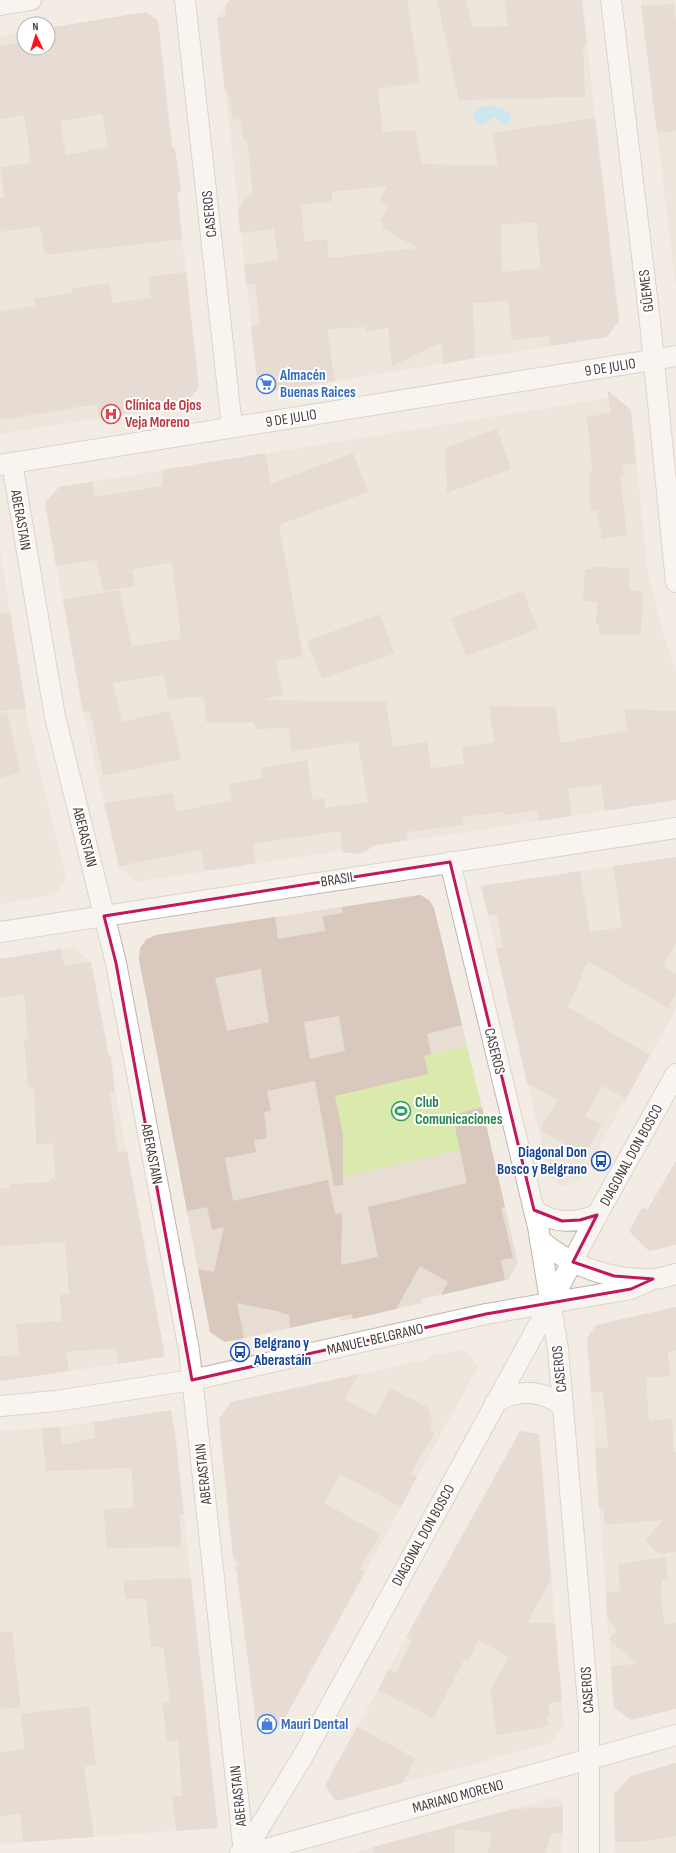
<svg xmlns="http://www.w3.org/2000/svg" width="676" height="1853" viewBox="0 0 676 1853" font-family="'Sofia Sans Condensed',sans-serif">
	<rect width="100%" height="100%" fill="#f3ece5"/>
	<path fill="#e7ddd3" d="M 230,0 L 582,0 L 619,321 L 607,337 L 274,391 L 272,391 L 257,379 L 217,17 Z
		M 641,0 L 676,0 L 676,286 L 668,224 Z
		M 146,12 L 158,21 L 199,387 L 186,404 L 0,434 L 0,36 L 24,32 L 24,48 L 48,48 L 48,28 Z
		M 615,397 L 631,410 L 648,571 L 664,636 L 676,670 L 676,800 L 135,882 L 119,866 L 83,712 L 45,503 L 59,487 Z
		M 0,551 L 28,721 L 67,879 L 54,895 L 0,904 Z
		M 676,857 L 676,1010 L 580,1180 L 561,1187 L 549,1175 L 485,901 L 495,884 Z
		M 420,895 L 429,900 L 434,908 L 467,1046 L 315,1081 L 332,1178 L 490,1143 L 518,1263 L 508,1280 L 421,1299 L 422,1303 L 340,1321 L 340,1317 L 226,1342 L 210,1332 L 139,959 L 141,946 L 147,939 L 156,935 Z
		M 74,947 L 91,962 L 163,1345 L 152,1359 L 0,1381 L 0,959 Z
		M 676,1307 L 676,1708 L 631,1720 L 614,1708 L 587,1338 L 597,1325 Z
		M 464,1349 L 478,1367 L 280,1727 L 256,1723 L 237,1572 L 234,1570 L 219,1419 L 231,1402 L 430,1359 L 430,1356 Z
		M 159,1412 L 174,1424 L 217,1823 L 213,1828 L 0,1844 L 0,1431 L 60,1427 Z
		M 520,1431 L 539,1434 L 564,1725 L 551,1743 L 336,1801 L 325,1785 Z
		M 676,1763 L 676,1853 L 615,1853 L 614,1794 L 631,1776 Z
		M 555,1797 L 563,1803 L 562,1853 L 354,1853 Z"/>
	<path fill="#dae9ac" d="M 467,1046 L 485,1120 L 475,1147 L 332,1179 L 315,1081 Z"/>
	<path fill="#9fe1f3" d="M 490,106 C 498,107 506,108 511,116 L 511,121 L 504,125 L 494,117 C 486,122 478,130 473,118 C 474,108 481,107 490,106 Z"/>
	<path fill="#d8c8bd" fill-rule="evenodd" d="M 230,0 L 407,0 L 420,82 L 378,89 L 383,132 L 415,130 L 422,164 L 498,166 L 493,133 L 595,118 L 619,321 L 607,337 L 550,346 L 549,336 L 512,340 L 508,301 L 473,303 L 475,358 L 443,364 L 442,342 L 392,366 L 388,328 L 366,331 L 366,327 L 327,329 L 335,381 L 274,391 L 273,383 L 264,385 L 257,379 L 251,326 L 260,324 L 255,284 L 246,285 L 244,265 L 278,260 L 274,229 L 240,233 L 238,212 L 245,198 L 253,194 L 247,140 L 243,141 L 240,119 L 233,120 L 228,90 L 225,91 L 217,18 L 226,17 L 225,6 ZM 387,186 L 379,201 L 388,206 L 380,221 L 384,224 L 382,228 L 418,248 L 329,258 L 327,239 L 305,242 L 301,205 L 332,201 L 332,192 ZM 536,223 L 541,268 L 502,272 L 501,224 Z
		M 437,0 L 466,0 L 473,27 L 508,26 L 504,0 L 582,0 L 587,45 L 583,45 L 585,97 L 459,100 Z
		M 674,4 L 676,25 L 676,131 L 657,133 L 641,6 Z
		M 146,12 L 158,21 L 172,148 L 175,148 L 181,192 L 177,193 L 182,239 L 45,255 L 40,226 L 0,232 L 0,198 L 5,198 L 0,167 L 31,163 L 24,115 L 0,119 L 0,46 L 23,42 L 21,32 L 24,32 L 24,48 L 48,48 L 48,28 ZM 102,114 L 108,147 L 66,155 L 60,121 Z
		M 186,272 L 199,387 L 186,404 L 99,417 L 97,404 L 6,419 L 5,418 L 0,419 L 0,312 L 35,306 L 34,299 L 73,293 L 72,288 L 110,283 L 113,303 L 151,298 L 148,277 Z
		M 607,390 L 631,410 L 636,463 L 622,465 L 624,476 L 620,476 L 627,535 L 602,539 L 597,510 L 592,511 L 588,491 L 590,491 L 589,472 L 591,472 L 592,469 L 587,417 L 611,413 Z
		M 497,429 L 511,469 L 447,493 L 445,448 Z
		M 265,453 L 271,484 L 353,453 L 368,492 L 279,525 L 303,656 L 276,661 L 283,694 L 265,700 L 386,702 L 393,747 L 427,742 L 431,768 L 464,764 L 462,747 L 494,742 L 489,706 L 555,707 L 561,743 L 627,730 L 624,709 L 676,711 L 676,800 L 605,811 L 601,784 L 568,789 L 572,816 L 539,821 L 537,810 L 504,815 L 504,812 L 462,817 L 463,825 L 407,832 L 408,840 L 375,845 L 363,853 L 357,854 L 343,852 L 340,831 L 253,844 L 256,863 L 223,869 L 205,871 L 201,850 L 119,866 L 104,803 L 173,793 L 177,812 L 232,800 L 229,784 L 263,778 L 261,768 L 307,760 L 313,800 L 324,798 L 325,808 L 368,802 L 358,742 L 292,751 L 288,728 L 255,729 L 253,722 L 207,723 L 203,697 L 187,697 L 168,700 L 164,675 L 113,683 L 122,722 L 170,711 L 181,759 L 103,776 L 90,711 L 83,712 L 63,600 L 119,590 L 132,646 L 181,639 L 172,562 L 132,570 L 135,586 L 103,591 L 96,560 L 56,566 L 45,503 L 59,487 L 92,482 L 95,497 L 163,486 L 162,470 Z
		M 591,566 L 630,569 L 629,590 L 643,591 L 641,635 L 599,634 L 599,624 L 596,624 L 597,602 L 583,601 L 585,569 L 591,569 Z
		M 523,591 L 538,629 L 466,656 L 451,618 Z
		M 10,613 L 26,708 L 0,711 L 0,614 Z
		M 380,614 L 395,653 L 322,679 L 307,641 Z
		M 7,712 L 21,772 L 0,778 L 0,713 Z
		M 676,857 L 676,943 L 663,966 L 676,974 L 676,994 L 668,1008 L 588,961 L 568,1007 L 650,1055 L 626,1099 L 603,1086 L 585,1116 L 602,1125 L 583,1155 L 540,1130 L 557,1100 L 527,1083 L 496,949 L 503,947 L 497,914 L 488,916 L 481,886 L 580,871 L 590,932 L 622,927 L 613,866 Z
		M 420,895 L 429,900 L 434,908 L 462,1025 L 427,1034 L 431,1054 L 424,1056 L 428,1074 L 335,1096 L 343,1135 L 343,1185 L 334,1186 L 315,1081 L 267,1091 L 271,1111 L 264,1112 L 267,1138 L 254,1140 L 256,1152 L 225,1158 L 233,1201 L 328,1180 L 335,1214 L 342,1213 L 341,1265 L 378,1257 L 368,1207 L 467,1183 L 455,1127 L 463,1125 L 460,1113 L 482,1107 L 505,1207 L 501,1208 L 513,1258 L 501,1260 L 505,1280 L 441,1295 L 448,1282 L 420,1266 L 396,1309 L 353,1319 L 352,1314 L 290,1328 L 289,1315 L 277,1311 L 237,1303 L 244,1338 L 225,1342 L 210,1332 L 198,1269 L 214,1272 L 224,1227 L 212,1230 L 207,1207 L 187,1211 L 139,959 L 140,948 L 147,939 L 156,935 L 275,917 L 278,939 L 325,931 L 323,916 L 343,913 L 342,907 ZM 261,969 L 269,1022 L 227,1031 L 215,978 ZM 339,1016 L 345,1051 L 310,1059 L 304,1022 Z
		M 61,949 L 64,966 L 91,962 L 109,1056 L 111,1056 L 115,1092 L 110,1092 L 118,1152 L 127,1151 L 165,1357 L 118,1364 L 116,1348 L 66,1352 L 69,1371 L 0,1381 L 0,1356 L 19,1355 L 16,1324 L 61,1321 L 60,1295 L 69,1294 L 65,1242 L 0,1246 L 0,1189 L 10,1188 L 9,1184 L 50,1182 L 50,1179 L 55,1179 L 53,1143 L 36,1144 L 34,1087 L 28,1087 L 24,1039 L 28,1039 L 24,994 L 0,998 L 0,959 Z
		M 676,1161 L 676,1245 L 649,1251 L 629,1231 L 642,1207 L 647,1210 Z
		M 676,1307 L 676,1351 L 668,1352 L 670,1376 L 646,1378 L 649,1421 L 672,1419 L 674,1452 L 676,1452 L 676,1552 L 659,1554 L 645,1541 L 663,1520 L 605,1525 L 603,1508 L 599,1508 L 595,1449 L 608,1448 L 603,1391 L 591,1392 L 587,1338 L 596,1325 Z
		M 359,1374 L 345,1399 L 375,1416 L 390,1388 L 427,1407 L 432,1420 L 431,1431 L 435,1433 L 410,1474 L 417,1477 L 401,1507 L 340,1474 L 324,1503 L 380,1534 L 360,1569 L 365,1572 L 280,1727 L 256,1723 L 236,1567 L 239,1564 L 233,1557 L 219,1419 L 231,1402 Z
		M 171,1410 L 175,1432 L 184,1514 L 180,1514 L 181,1547 L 107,1548 L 103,1509 L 133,1508 L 132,1468 L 46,1471 L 42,1428 L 60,1427 L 61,1445 L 95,1438 L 94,1422 Z
		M 520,1431 L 539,1434 L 551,1579 L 527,1623 L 555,1623 L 562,1701 L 548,1704 L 550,1716 L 547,1716 L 549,1726 L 497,1735 L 490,1690 L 509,1657 L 478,1640 L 468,1662 L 464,1660 L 434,1719 L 378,1690 L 389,1669 L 396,1673 L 412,1640 L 406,1637 Z
		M 666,1557 L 668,1580 L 662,1580 L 662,1587 L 660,1587 L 664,1624 L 676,1623 L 676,1709 L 631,1720 L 614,1708 L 611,1666 L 636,1664 L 609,1639 L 617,1631 L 607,1617 L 606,1593 L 620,1591 L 618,1564 Z
		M 181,1578 L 191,1579 L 218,1828 L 176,1831 L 172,1796 L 182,1796 L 178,1741 L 167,1742 L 162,1703 L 170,1702 L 163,1647 L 151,1647 L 146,1599 L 125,1599 L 123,1581 Z
		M 12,1631 L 21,1707 L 0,1709 L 0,1632 Z
		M 89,1706 L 96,1765 L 84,1767 L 94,1837 L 23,1842 L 20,1814 L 0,1817 L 0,1752 L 25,1749 L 21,1714 Z
		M 357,1727 L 415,1758 L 403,1783 L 336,1801 L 325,1785 Z
		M 676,1763 L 676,1836 L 642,1842 L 615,1842 L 614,1794 L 631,1776 Z
		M 563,1807 L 563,1833 L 551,1834 L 545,1853 L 488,1853 L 492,1833 L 455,1829 L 455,1853 L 374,1853 L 373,1847 L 514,1809 Z"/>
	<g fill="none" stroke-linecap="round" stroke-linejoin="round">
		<g stroke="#c2b5ab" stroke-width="22">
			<path id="street" d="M 185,0 L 232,427
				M 611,0 L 650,322 L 676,582
				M 0,5 L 31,0
				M 12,463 L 55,717 L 116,963 L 189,1350 L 244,1853
				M 0,465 L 676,356
				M 450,862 L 538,1227 L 558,1349 L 589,1714 L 589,1853
				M 0,932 L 676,828
				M 534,1210 C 553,1224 576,1223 597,1215
				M 540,1240 C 570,1266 612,1281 652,1279 C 660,1279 668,1276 676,1274
				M 495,1403 C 515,1388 545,1390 563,1407
				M 0,1406 L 56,1401 L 192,1380 L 486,1314 L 631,1289 L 653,1279
				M 240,1853 L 255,1852 L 676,1735
				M 244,1853 L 303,1756 L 550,1304 L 597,1215 L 676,1074"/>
		</g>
		<use href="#street" stroke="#fff" stroke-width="20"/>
	</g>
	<path d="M0 0H676V1853H0ZM 450,862 L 534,1210 L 562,1221 L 580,1220 L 597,1215 L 573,1262 L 614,1276 L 653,1279 L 631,1289 L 486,1314 L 192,1380 L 116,963 L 104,916 Z" fill="#f3ece5" fill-opacity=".55" fill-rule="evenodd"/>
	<path fill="none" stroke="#c2185b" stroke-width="3" stroke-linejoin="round" d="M 450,862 L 534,1210 L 562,1221 L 580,1220 L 597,1215 L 573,1262 L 614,1276 L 653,1279 L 631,1289 L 486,1314 L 192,1380 L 116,963 L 104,916 Z"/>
	<defs>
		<g id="supermarket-ring" transform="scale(1)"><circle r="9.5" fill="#fff" stroke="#3f7fe0" stroke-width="1.5"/><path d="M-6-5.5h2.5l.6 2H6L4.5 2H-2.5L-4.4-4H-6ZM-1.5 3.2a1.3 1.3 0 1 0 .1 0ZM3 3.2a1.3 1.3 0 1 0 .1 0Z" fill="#3f7fe0"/></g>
		<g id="hospital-ring" transform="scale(1)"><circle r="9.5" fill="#fff" stroke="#e0444e" stroke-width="1.5"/><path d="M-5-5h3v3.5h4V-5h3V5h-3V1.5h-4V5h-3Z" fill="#e0444e"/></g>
		<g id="stadium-ring" transform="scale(1)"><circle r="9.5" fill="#fff" stroke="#2e9e5b" stroke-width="1.5"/><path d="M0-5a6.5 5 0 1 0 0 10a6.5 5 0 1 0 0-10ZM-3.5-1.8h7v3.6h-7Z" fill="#2e9e5b"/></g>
		<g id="bus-ring" transform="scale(1)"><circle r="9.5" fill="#fff" stroke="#1a4fb4" stroke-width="1.5"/><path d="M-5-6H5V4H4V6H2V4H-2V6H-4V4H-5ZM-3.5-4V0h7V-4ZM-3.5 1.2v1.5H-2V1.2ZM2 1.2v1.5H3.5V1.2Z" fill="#1a4fb4"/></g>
		<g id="shop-ring" transform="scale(1)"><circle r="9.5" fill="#fff" stroke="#3f7fe0" stroke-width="1.5"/><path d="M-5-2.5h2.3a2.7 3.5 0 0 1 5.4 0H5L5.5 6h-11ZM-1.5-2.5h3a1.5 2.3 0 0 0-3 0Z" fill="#3f7fe0"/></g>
	</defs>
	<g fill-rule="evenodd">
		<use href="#supermarket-ring" x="266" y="384"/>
		<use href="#hospital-ring" x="111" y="414"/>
		<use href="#stadium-ring" x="401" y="1111"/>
		<use href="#bus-ring" x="601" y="1161"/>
		<use href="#bus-ring" x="240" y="1352"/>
		<use href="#shop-ring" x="267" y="1724"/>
	</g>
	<g text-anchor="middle" stroke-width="4" stroke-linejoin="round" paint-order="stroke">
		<g font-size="15" fill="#463c35" stroke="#fff">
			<text transform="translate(209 214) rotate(-96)" y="5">CASEROS</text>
			<text transform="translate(646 291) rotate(-97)" y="5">GÜEMES</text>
			<text transform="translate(610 367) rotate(-9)" y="5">9 DE JULIO</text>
			<text transform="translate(291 418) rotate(-9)" y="5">9 DE JULIO</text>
			<text transform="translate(21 520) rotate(80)" y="5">ABERASTAIN</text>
			<text transform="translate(85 837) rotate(76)" y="5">ABERASTAIN</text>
			<text transform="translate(338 879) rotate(-9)" y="5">BRASIL</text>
			<text transform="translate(495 1051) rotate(76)" y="5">CASEROS</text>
			<text transform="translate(152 1154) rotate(79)" y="5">ABERASTAIN</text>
			<text transform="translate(631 1155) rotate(-61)" y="5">DIAGONAL DON BOSCO</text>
			<text transform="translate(375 1339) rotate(-13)" y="5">MANUEL BELGRANO</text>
			<text transform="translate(559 1369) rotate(-96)" y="5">CASEROS</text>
			<text transform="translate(203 1474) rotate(-96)" y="5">ABERASTAIN</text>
			<text transform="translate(423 1535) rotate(-61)" y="5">DIAGONAL DON BOSCO</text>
			<text transform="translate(587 1690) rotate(-94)" y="5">CASEROS</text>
			<text transform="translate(238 1796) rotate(-96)" y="5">ABERASTAIN</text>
			<text transform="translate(458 1796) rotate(-15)" y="5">MARIANO MORENO</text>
		</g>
		<g font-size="15" font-weight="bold" fill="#366cbe" stroke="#fff" text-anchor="start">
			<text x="280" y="380">Almacén<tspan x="280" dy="17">Buenas Raices</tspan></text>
			<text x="281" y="1729">Mauri Dental</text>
		</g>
		<g font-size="15" font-weight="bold" fill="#be3a42" stroke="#fff" text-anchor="start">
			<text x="125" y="410">Clínica de Ojos<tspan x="125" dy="17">Veja Moreno</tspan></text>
		</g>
		<g font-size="15" font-weight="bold" fill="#27864d" stroke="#fff" text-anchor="start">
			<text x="415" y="1107">Club<tspan x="415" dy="17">Comunicaciones</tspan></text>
		</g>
		<g font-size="15" font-weight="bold" fill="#164399" stroke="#fff" text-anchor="end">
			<text x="587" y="1157">Diagonal Don<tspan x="587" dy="17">Bosco y Belgrano</tspan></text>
			<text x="254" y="1348" text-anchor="start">Belgrano y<tspan x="254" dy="17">Aberastain</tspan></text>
		</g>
	</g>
	<g transform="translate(36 36) rotate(356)"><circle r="19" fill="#ffffff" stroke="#b5b1ae"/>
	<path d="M0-3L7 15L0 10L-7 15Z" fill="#ff111d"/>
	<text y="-6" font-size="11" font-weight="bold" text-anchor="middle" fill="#463c35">N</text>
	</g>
</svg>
